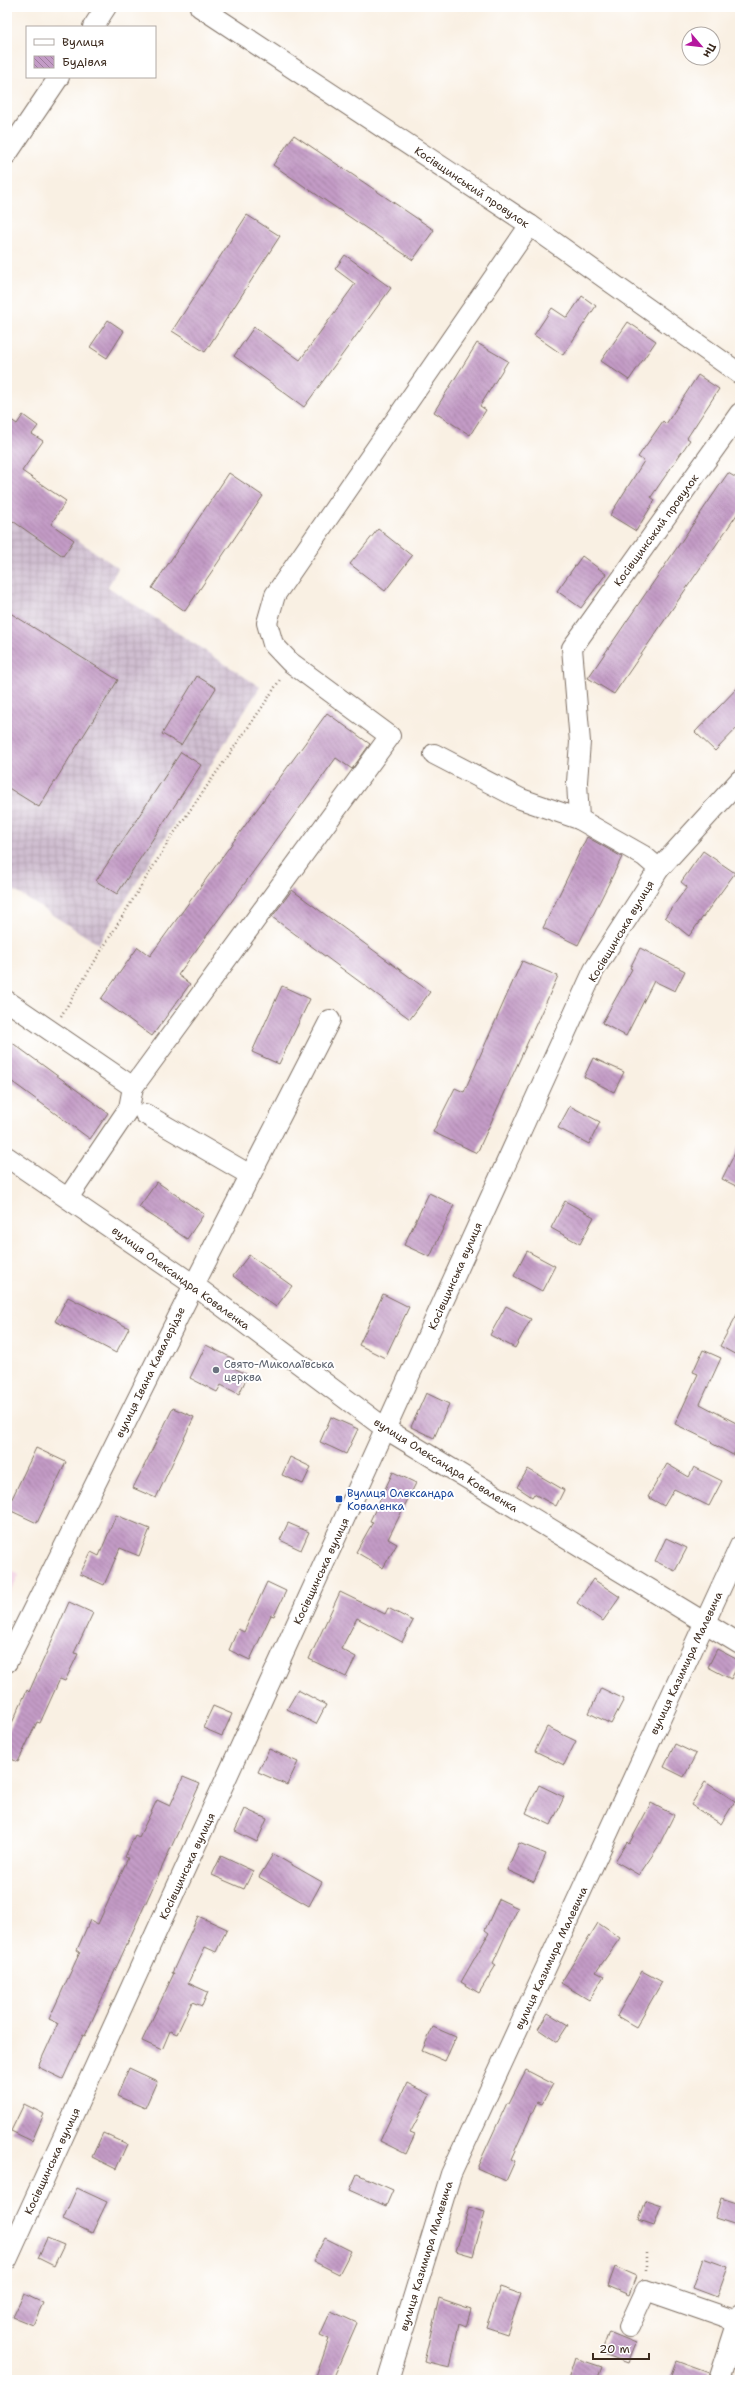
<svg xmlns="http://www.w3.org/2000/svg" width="747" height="2387" font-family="'Shantell Sans',sans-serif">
<defs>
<pattern id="industrial-grid" width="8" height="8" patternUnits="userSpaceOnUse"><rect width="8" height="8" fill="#cfbed0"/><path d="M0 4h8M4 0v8" fill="none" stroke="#b3a3b2"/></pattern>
<pattern id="building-back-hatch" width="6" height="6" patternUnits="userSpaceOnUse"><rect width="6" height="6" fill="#c39bc6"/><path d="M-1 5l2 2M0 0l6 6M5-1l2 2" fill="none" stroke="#a07fa0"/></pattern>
</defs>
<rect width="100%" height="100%" fill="#fff"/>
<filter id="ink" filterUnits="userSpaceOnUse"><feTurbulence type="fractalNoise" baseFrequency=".025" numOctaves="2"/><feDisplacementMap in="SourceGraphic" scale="8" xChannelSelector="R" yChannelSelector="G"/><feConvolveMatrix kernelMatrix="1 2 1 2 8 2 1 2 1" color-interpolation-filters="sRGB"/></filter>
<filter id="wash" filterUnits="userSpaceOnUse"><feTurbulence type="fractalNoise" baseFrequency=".012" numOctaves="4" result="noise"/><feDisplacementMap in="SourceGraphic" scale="16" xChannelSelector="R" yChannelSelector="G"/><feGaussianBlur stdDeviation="0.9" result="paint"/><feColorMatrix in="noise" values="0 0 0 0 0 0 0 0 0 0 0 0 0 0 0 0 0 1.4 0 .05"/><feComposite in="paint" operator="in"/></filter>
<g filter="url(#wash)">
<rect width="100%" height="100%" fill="#f9f0e3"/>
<!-- built -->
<path fill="#f2d0e2" d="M7 1567 19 1575 7 1598Z"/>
<!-- industrial -->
<path fill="url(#industrial-grid)" d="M7 491 118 568 108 587 260 687 98 944 7 886Z"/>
<g id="blocks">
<!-- building -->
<g fill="url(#building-back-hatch)">
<path d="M294 135 434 230 413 260 273 165Z"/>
<path d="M247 215 280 236 205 352 172 331Z"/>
<path d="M345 255 391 288 304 407 234 356 254 327 300 360 355 284 335 269Z"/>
<path d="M582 296 596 306 563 355 534 335 552 308 567 318Z"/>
<path d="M108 320 124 331 107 358 90 347Z"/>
<path d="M628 322 656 341 629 380 601 361Z"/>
<path d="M477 343 508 361 480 406 486 410 470 435 434 412Z"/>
<path d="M698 375 719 389 687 438 690 440 651 497 655 500 636 531 610 515 644 461 638 457 663 421 666 424Z"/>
<path d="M23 415 38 426 32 434 43 441 22 471 66 501 51 524 74 540 63 556 7 517V417L17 424Z"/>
<path d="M229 473 263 496 185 611 152 588Z"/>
<path d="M728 473 740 480V510L614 694 588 678Z"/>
<path d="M378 529 412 556 385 591 350 564Z"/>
<path d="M582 556 606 574 581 608 557 591Z"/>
<path d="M7 611 118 680 39 807 7 787Z"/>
<path d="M197 676 216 688 181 745 162 734Z"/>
<path d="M740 685V725L715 751 695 732Z"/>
<path d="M327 713 370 744 352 769 336 758 178 975 190 984 152 1036 101 999 138 947 150 956Z"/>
<path d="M181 752 201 765 117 894 96 881Z"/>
<path d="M587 837 622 857 578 945 543 928Z"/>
<path d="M703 851 735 873 689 936 665 917 687 887 681 882Z"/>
<path d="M292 890 430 992 410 1019 272 917Z"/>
<path d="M640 948 685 971 675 991 654 981 626 1036 602 1023 632 969 630 968Z"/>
<path d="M522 961 558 976 477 1153 433 1132 455 1088 464 1092Z"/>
<path d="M282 986 310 999 279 1064 252 1052Z"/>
<path d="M7 1039 108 1113 90 1139 7 1078Z"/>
<path d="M593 1058 624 1072 614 1092 584 1077Z"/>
<path d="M570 1106 600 1122 589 1144 558 1128Z"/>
<path d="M740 1143V1188L722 1179Z"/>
<path d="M157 1182 204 1214 187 1239 139 1207Z"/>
<path d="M429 1193 454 1205 430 1257 404 1245Z"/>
<path d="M565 1201 594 1217 580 1244 551 1228Z"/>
<path d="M527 1251 555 1266 542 1291 514 1276Z"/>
<path d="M249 1255 292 1286 276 1307 233 1276Z"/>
<path d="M383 1294 409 1307 385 1358 359 1345Z"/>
<path d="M68 1297 129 1328 116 1353 55 1321Z"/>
<path d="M506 1306 531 1319 515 1348 490 1335Z"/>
<path d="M740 1309V1357L720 1346Z"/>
<path d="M206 1345 234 1359 230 1366 248 1375 239 1394 221 1385 217 1392 190 1378Z"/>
<path d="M703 1350 721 1358 700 1404 740 1425V1442L733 1455 711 1443 712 1442 675 1424 698 1374 693 1372Z"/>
<path d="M426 1393 449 1404 434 1438 411 1427Z"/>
<path d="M173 1408 194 1417 156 1498 133 1488Z"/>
<path d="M331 1417 358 1429 346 1454 320 1442Z"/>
<path d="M36 1448 66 1462 37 1523 7 1509Z"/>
<path d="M290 1457 311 1467 303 1484 282 1475Z"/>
<path d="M667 1464 689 1477 694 1467 722 1481 709 1506 674 1489 664 1506 648 1497Z"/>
<path d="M528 1469 564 1490 556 1506 534 1494 532 1497 517 1487Z"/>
<path d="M393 1472 416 1483 388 1539 397 1544 383 1568 356 1552 373 1522 370 1521Z"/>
<path d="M116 1515 150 1529 139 1556 120 1548 104 1585 80 1574 91 1552 99 1556Z"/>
<path d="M288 1523 309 1532 301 1550 280 1540Z"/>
<path d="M666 1538 687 1548 675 1571 655 1561Z"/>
<path d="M593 1579 620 1597 603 1621 577 1603Z"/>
<path d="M267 1582 286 1591 274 1616 271 1615 250 1660 229 1650 238 1629 244 1632Z"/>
<path d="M340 1592 385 1614 388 1608 413 1621 402 1642 357 1618 341 1649 356 1657 346 1677 309 1659Z"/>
<path d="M69 1602 93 1613 74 1653 78 1654 65 1681 60 1679 40 1723 37 1722 18 1762 7 1757V1734L27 1690 29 1692Z"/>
<path d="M717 1649 740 1661 731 1679 708 1667Z"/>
<path d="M601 1688 624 1699 611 1724 589 1713Z"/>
<path d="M298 1690 326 1705 316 1724 287 1709Z"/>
<path d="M213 1706 232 1714 222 1736 203 1728Z"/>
<path d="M547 1727 576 1741 564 1765 535 1751Z"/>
<path d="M675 1744 696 1754 684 1777 664 1767Z"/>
<path d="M269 1749 298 1762 287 1785 258 1772Z"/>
<path d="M183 1777 200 1784 85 2036 83 2035 63 2079 38 2067 58 2023 49 2019 80 1952 77 1950 90 1920 98 1924 128 1858 125 1857 135 1835 139 1837 157 1800 170 1806Z"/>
<path d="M705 1782 735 1801 721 1824 691 1805Z"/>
<path d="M539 1785 564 1797 551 1825 526 1813Z"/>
<path d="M651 1803 674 1815 658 1847 639 1875 615 1861 627 1842 629 1844Z"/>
<path d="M245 1809 267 1819 257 1842 235 1831Z"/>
<path d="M519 1843 546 1854 534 1882 507 1870Z"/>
<path d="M273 1854 322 1882 309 1906 259 1877Z"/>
<path d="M221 1856 253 1871 244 1889 212 1875Z"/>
<path d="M499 1899 518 1908 493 1963 496 1965 479 1993 461 1982 489 1933 485 1930Z"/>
<path d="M198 1916 227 1929 216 1952 205 1947 188 1983 208 1992 202 2006 192 2002 177 2034 170 2031 162 2050 142 2041 174 1973H172Z"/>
<path d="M598 1923 620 1938 596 1972 604 1976 589 2000 561 1983Z"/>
<path d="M642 1971 662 1982 636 2027 617 2016Z"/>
<path d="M548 2013 568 2025 557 2042 538 2029Z"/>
<path d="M433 2027 456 2037 445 2061 422 2051Z"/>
<path d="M129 2068 157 2081 145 2108 117 2096Z"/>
<path d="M526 2070 553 2084 542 2104 537 2102 511 2159 515 2161 506 2181 477 2168 507 2103H509Z"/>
<path d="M407 2083 430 2095 410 2133 415 2135 406 2154 380 2141Z"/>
<path d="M24 2104 44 2114 32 2141 11 2131Z"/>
<path d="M103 2133 127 2144 116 2169 92 2157Z"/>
<path d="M357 2174 393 2190 386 2206 350 2190Z"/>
<path d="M77 2188 107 2202 92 2233 63 2219Z"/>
<path d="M721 2198 740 2204V2227L715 2219Z"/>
<path d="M646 2200 661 2205 654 2225 639 2220Z"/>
<path d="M469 2207 485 2212 473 2256 456 2251Z"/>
<path d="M47 2238 64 2245 54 2266 38 2258Z"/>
<path d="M325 2238 351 2251 339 2274 313 2261Z"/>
<path d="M703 2258 728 2267 717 2297 693 2288Z"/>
<path d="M615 2267 636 2276 629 2295 608 2286Z"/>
<path d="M500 2287 521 2294 507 2334 486 2327Z"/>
<path d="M24 2294 43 2303 33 2325 13 2317Z"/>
<path d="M439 2298 471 2309 466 2327 459 2324 450 2368 424 2362Z"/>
<path d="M331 2311 357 2323 332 2380H315L329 2339 320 2335Z"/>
<path d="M609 2332 636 2343 628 2363 601 2353Z"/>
<path d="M575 2358 602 2367 597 2380H568Z"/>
<path d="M676 2361 709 2373 708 2380H669Z"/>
</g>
</g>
</g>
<g filter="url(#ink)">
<use href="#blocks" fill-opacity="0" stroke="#7e6f63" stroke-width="1"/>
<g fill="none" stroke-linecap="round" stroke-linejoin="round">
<!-- minor casing -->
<g stroke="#7e6f63" stroke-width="22">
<g id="minor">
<path d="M200 7 530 225 740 374"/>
<path d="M93 27 106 7"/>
<path d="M7 154 59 77"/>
<path d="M434 754 521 799 579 819"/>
<path d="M659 869 644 856 579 819 577 782 580 742 572 648 740 413"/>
<path d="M7 1001 133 1087"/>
<path d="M145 1114 250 1175"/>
<path d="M7 1157 194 1285 386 1429 740 1644"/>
<path d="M68 1198 129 1108 133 1087 390 736 290 662 273 644 267 623 275 595 530 225"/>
<path d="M7 1662 194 1285 330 1020"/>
<path d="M7 2260 594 970 659 869 740 780"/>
<path d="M629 2327 646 2290 738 2322"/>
<path d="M388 2380 451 2174 740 1546"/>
<path d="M719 2380 740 2315"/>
</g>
</g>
<!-- path -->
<g stroke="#7e6f63" stroke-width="2.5" stroke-dasharray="1 3" stroke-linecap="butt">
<path d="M61 1016 172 836 261 709 281 678"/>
<path d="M646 2253V2271"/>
</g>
<!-- minor -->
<use href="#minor" stroke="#fff" stroke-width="20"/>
</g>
</g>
<!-- markers -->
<circle fill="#6b7280" stroke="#fff" stroke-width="1.5" cx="216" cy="1370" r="4"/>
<rect fill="#1a4fb4" stroke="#fff" stroke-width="1.5" x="335" y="1495" width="8" height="8" rx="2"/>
<g text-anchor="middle" stroke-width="4" stroke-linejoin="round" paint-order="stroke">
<!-- street labels -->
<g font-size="11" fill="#3b2a1e" stroke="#fff">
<text transform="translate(472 187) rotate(34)" y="4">Косівщинський провулок</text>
<text transform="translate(656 530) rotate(-54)" y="4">Косівщинський провулок</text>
<text transform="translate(621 931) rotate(-59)" y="4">Косівщинська вулиця</text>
<text transform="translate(455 1276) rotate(-66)" y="4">Косівщинська вулиця</text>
<text transform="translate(181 1278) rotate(36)" y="4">вулиця Олександра Коваленка</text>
<text transform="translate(150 1372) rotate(-64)" y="4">вулиця Івана Кавалерідзе</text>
<text transform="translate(446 1465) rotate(32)" y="4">вулиця Олександра Коваленка</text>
<text transform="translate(321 1571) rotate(-65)" y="4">Косівщинська вулиця</text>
<text transform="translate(686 1663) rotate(-65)" y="4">вулиця Казимира Малевича</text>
<text transform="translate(187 1866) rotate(-65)" y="4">Косівщинська вулиця</text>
<text transform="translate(551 1958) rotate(-65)" y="4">вулиця Казимира Малевича</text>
<text transform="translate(52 2161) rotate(-65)" y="4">Косівщинська вулиця</text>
<text transform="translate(426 2256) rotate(-73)" y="4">вулиця Казимира Малевича</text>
</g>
<!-- worship labels -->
<g font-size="11" fill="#5b616d" stroke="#fff" text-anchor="start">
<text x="224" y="1368">Свято-Миколаївська<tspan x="224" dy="13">церква</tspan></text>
</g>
<!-- transit labels -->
<g font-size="11" fill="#164399" stroke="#fff" text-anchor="start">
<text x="347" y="1497">Вулиця Олександра<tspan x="347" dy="13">Коваленка</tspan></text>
</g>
</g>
<!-- margin -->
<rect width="747" height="2387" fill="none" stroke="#fff" stroke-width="24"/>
<!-- legend -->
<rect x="26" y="26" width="130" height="52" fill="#ffffff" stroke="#b1aaa5"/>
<rect x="34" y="39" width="20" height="6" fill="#ffffff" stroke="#b1aaa5"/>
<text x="62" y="46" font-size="12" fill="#3b2a1e">Вулиця</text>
<rect x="34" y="56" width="20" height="12" fill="url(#building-back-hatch)" stroke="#b1aaa5"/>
<text x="62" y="66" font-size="12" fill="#3b2a1e">Будівля</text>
<!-- north arrow -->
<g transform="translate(701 46) rotate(118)"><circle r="19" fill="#ffffff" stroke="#b1aaa5"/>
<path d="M0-3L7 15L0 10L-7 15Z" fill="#b5179e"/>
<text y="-6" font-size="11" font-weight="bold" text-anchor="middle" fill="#3b2a1e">Пн</text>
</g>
<!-- scale -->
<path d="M593 2353v6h56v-6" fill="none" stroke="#3b2a1e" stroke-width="2"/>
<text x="599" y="2353" font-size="12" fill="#3b2a1e" stroke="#ffffff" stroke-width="3" paint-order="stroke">20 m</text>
</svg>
